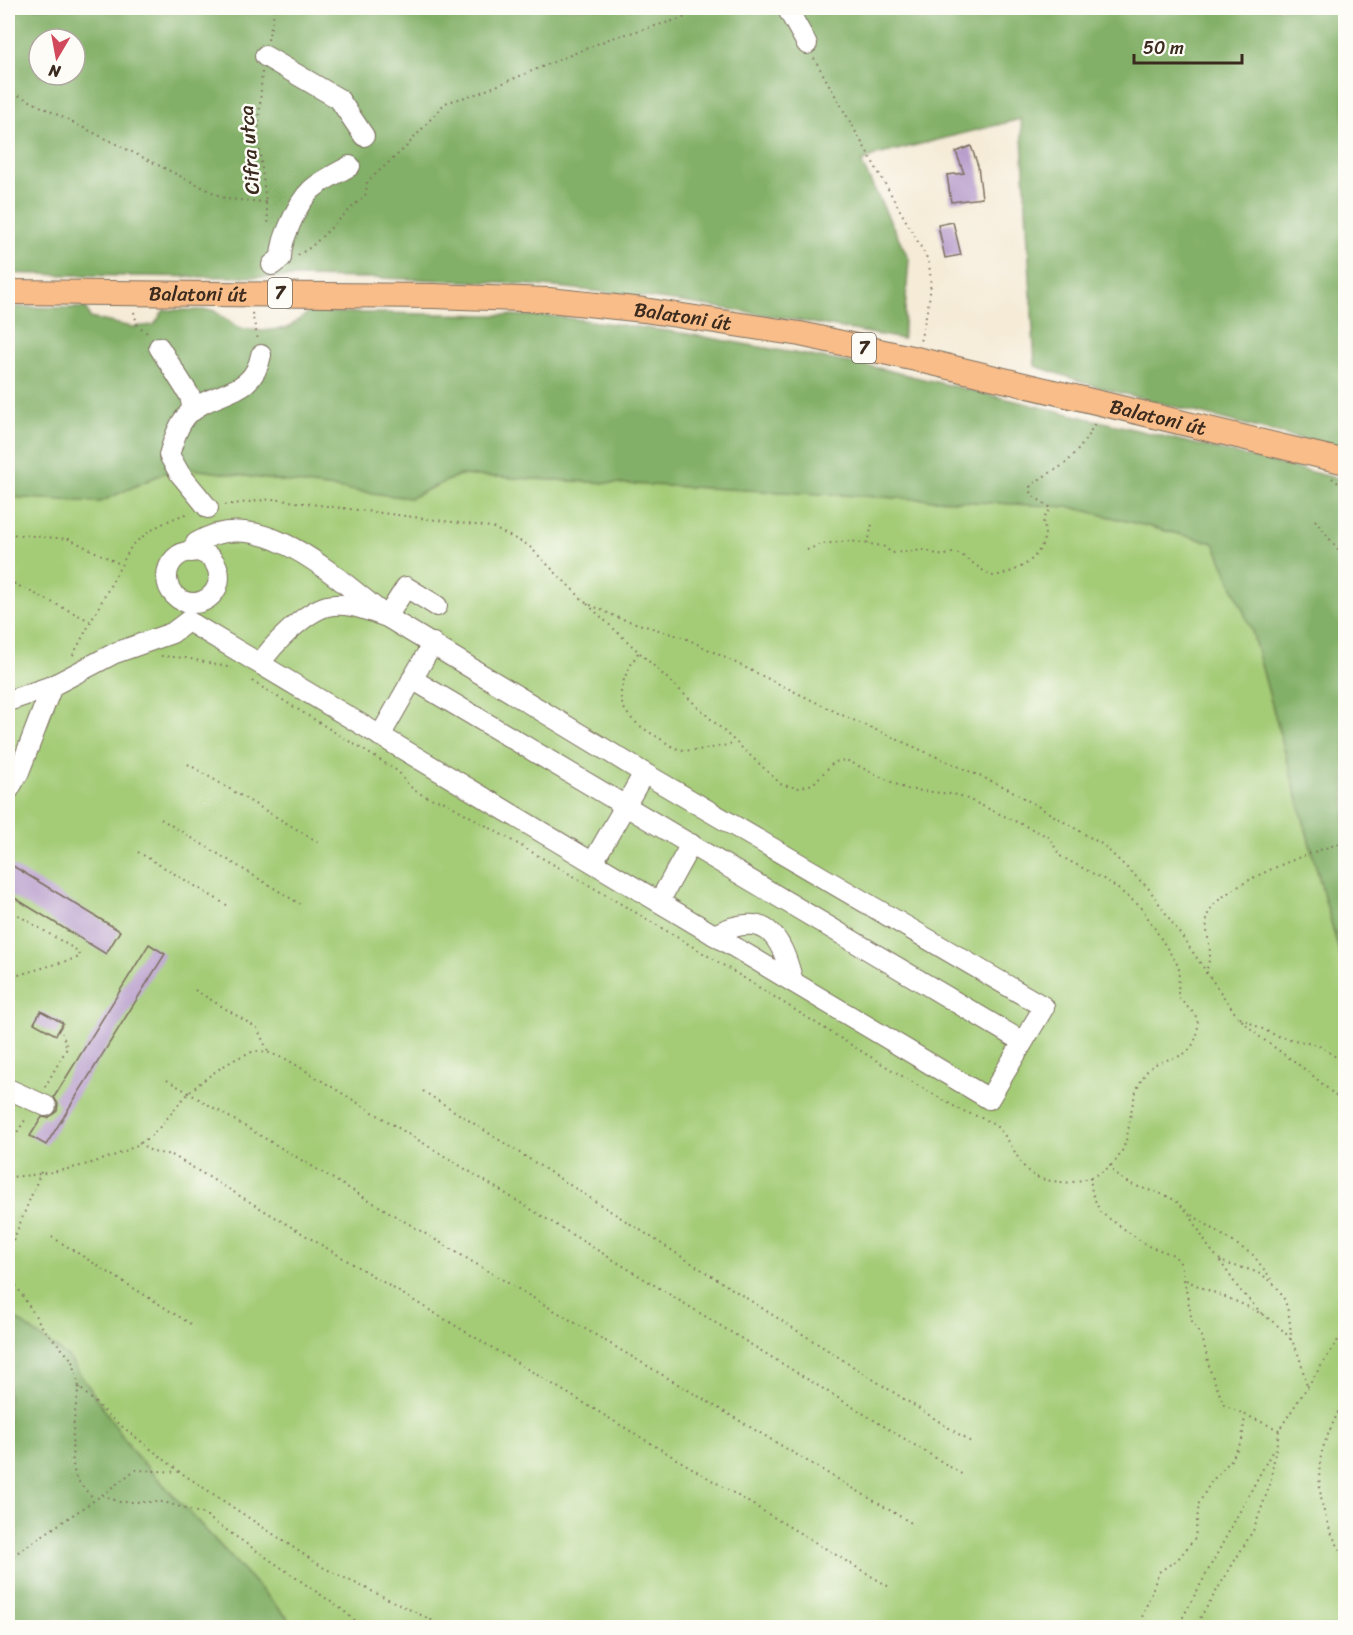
<svg xmlns="http://www.w3.org/2000/svg" width="1353" height="1635" font-family="Sriracha,sans-serif">
<rect width="100%" height="100%" fill="#fdfcf7"/>
<filter id="ink" filterUnits="userSpaceOnUse"><feTurbulence type="fractalNoise" baseFrequency=".0167" numOctaves="2"/><feDisplacementMap in="SourceGraphic" scale="12" xChannelSelector="R" yChannelSelector="G"/><feConvolveMatrix kernelMatrix="1 2 1 2 8 2 1 2 1" color-interpolation-filters="sRGB"/></filter>
<filter id="wash" filterUnits="userSpaceOnUse"><feTurbulence type="fractalNoise" baseFrequency=".008" numOctaves="4" result="noise"/><feDisplacementMap in="SourceGraphic" scale="24" xChannelSelector="R" yChannelSelector="G"/><feGaussianBlur stdDeviation="1.35" result="paint"/><feColorMatrix in="noise" values="0 0 0 0 0 0 0 0 0 0 0 0 0 0 0 0 0 1.4 0 .05"/><feComposite in="paint" operator="in"/></filter>
<g filter="url(#wash)">
<rect width="100%" height="100%" fill="#f5ebd7"/>
<!-- green -->
<path fill="#a4cc77" stroke="#707b4a" stroke-width="1.5" d="M177 467 410 498 459 475 1071 507 1215 543 1252 631 1345 973V1627H296L133 1452 69 1358 8 1313V497L100 502Z"/>
<!-- forest -->
<g fill="#83b068" stroke="#5f6d43" stroke-width="1.5" fill-rule="evenodd">
<path d="M8 8H1345V450L1101 388 1035 366 1021 119 877 155 861 162 909 259 903 339C791 319 679 299 566 288 380 271 194 281 8 273ZM39 39H75V75H39Z"/>
<path d="M8 307 86 308 90 318 132 327 154 325 164 310H213L239 328 262 331 288 328 309 312 553 316 682 333 878 368 1345 480V511H1343L1346 518 1345 973 1252 631 1214 543 1071 507 459 475 410 498 177 467 100 502 8 497Z"/>
<path d="M8 1313 69 1358 133 1452 296 1627H8Z"/>
</g>
<g id="blocks">
<!-- building -->
<g fill="#b89ecc">
<path d="M971 146 978 166 982 198 951 202 947 175 964 173 956 152Z"/>
<path d="M953 222 961 255 945 258 938 225Z"/>
<path d="M8 863 120 931 106 954 8 894Z"/>
<path d="M149 944 165 954 46 1145 30 1136 42 1117 48 1118 57 1111 58 1104 54 1097Z"/>
<path d="M41 1011 63 1023 56 1035 34 1023Z"/>
</g>
</g>
</g>
<g filter="url(#ink)">
<use href="#blocks" fill-opacity="0" stroke="#7c6e5f" stroke-width="1.5"/>
<g fill="none" stroke-linecap="round" stroke-linejoin="round">
<!-- minor casing -->
<g stroke="#7c6e5f" stroke-width="22">
<g id="minor">
<path d="M787 8 807 44"/>
<path d="M265 56 339 99 364 136"/>
<path d="M272 265 281 258C281 244 286 234 291 222 306 187 317 184 350 166"/>
<path d="M159 347 190 396 193 411"/>
<path d="M208 508 180 474 169 455C173 442 178 424 189 413 215 389 253 398 261 355"/>
<circle cx="193" cy="577" r="26"/>
<path d="M192 552 196 543C262 502 338 580 387 617L406 587 437 606"/>
<path d="M412 679 1023 1042"/>
<path d="M8 701 52 686 115 653 172 633 188 621C455 781 722 940 989 1099L1044 1007 644 773 387 617C369 611 347 601 327 606 305 612 272 645 260 664"/>
<path d="M380 736 433 643"/>
<path d="M8 791 19 772 52 686"/>
<path d="M593 862 644 773"/>
<path d="M659 902 691 844"/>
<path d="M714 935C765 909 781 934 793 982"/>
<path d="M8 1089 46 1106"/>
</g>
</g>
<!-- major casing -->
<g stroke="#7c6e5f" stroke-width="26">
<g id="major">
<path id="s1" d="M8 292 433 296 549 300 644 310 800 334 916 359 1346 462"/>
</g>
</g>
<!-- path -->
<g stroke="#7c6e5f" stroke-width="2" stroke-dasharray="1.5 4.5" stroke-linecap="butt">
<path d="M268 40 275 8"/>
<path d="M814 58 927 258C936 286 926 313 920 342"/>
<path d="M262 72 258 137 269 227"/>
<path d="M8 90 226 199 266 202"/>
<path d="M298 255 311 247 366 194 367 182 406 147 445 103 479 93 609 39 683 18 693 8"/>
<path d="M134 312 137 324 148 334"/>
<path d="M252 313 258 340"/>
<path d="M1332 478 1346 489"/>
<path d="M225 505 272 499 491 527 528 545 586 603 619 618 685 638 842 715 1007 788 1103 845 1149 889 1237 1016 1260 1037 1310 1073 1346 1105"/>
<path d="M1315 520 1346 560"/>
<path d="M8 534 69 539 120 564"/>
<path d="M868 544 872 524"/>
<path d="M807 550 821 544 850 541 883 546 892 553 924 550 943 556 951 553 960 554 991 576C1015 574 1042 560 1045 533 1046 528 1042 524 1044 519 1045 516 1049 512 1051 508L1032 495 1030 487C1042 475 1057 471 1069 460 1080 449 1090 434 1096 420"/>
<path d="M8 583H13L90 621"/>
<path d="M638 653C613 692 613 711 654 735 663 740 673 749 683 750 699 752 718 746 734 744"/>
<path d="M73 655 132 545C150 530 167 519 190 513"/>
<path d="M161 656 186 658 232 668"/>
<path d="M252 681 399 772C411 792 423 797 445 802 537 855 628 907 718 962 798 1011 877 1063 959 1109 971 1115 990 1119 999 1129 1020 1151 1018 1178 1053 1181 1060 1182 1067 1183 1073 1182 1149 1166 1116 1116 1145 1074 1160 1051 1188 1068 1197 1034 1198 1028 1199 1020 1195 1015 1190 1009 1183 1003 1178 997L1179 967 1141 907 1109 882 1060 856 1049 837 959 795 906 789 846 760 834 762 813 784 798 788 782 785 586 603"/>
<path d="M188 764 318 842"/>
<path d="M161 819 300 904"/>
<path d="M138 852 230 907"/>
<path d="M8 909 76 950 80 957 8 978"/>
<path d="M1206 974C1207 968 1209 961 1210 955 1210 942 1204 926 1208 914 1218 886 1316 849 1346 842"/>
<path d="M195 990 257 1028 269 1053"/>
<path d="M1240 1018 1277 1036 1320 1046 1346 1064"/>
<path d="M167 1080 913 1524"/>
<path d="M45 1087 67 1048 62 1033"/>
<path d="M423 1091 971 1442"/>
<path d="M139 1143 153 1152 172 1155 891 1588"/>
<path d="M8 1165 10 1161 9 1145 27 1117"/>
<path d="M1110 1165C1117 1186 1152 1189 1169 1197 1195 1210 1198 1238 1217 1257 1225 1265 1236 1266 1247 1269 1284 1280 1290 1306 1291 1340"/>
<path d="M41 1172 10 1248 14 1282 43 1328 73 1361 79 1387 110 1417 180 1472"/>
<path d="M8 1177C49 1175 109 1163 144 1141 162 1129 173 1108 188 1094 200 1081 240 1052 258 1051 268 1051 279 1057 288 1060L965 1476"/>
<path d="M1090 1177 1092 1193 1100 1212 1148 1246 1174 1255 1181 1264 1192 1321 1203 1340 1210 1370 1224 1405 1279 1430"/>
<path d="M1192 1215 1253 1255 1273 1281"/>
<path d="M52 1237 194 1326"/>
<path d="M1220 1261 1239 1289 1265 1317"/>
<path d="M1186 1280C1220 1298 1266 1306 1291 1340 1300 1352 1303 1374 1308 1389"/>
<path d="M79 1387C75 1407 68 1458 76 1477 81 1486 87 1492 95 1499"/>
<path d="M1346 1390 1338 1412 1346 1407"/>
<path d="M1338 1412C1332 1426 1324 1441 1321 1456 1315 1488 1325 1532 1346 1557"/>
<path d="M102 1495 135 1470 180 1472 324 1568 448 1628"/>
<path d="M8 1559 102 1495 120 1502H164L203 1514 340 1608 364 1628"/>
<path d="M1138 1628 1159 1572 1178 1559 1195 1538 1199 1503 1211 1482 1232 1459 1242 1440 1245 1416"/>
<path d="M1177 1628 1273 1450"/>
<path d="M1194 1628 1254 1529 1270 1484 1279 1430 1346 1328"/>
</g>
<!-- minor -->
<use href="#minor" stroke="#fff" stroke-width="20"/>
<!-- major -->
<use href="#major" stroke="#f8bd89" stroke-width="24"/>
</g>
</g>
<g text-anchor="middle" stroke-width="5" stroke-linejoin="round" paint-order="stroke">
<!-- shield labels -->
<g fill="#fdfcf7" stroke="#75695f" stroke-width="1.5">
<rect x="268" y="278" width="24" height="30" rx="4.5"/>
<rect x="852" y="333" width="24" height="30" rx="4.5"/>
</g>
<g font-size="18" font-weight="bold" fill="#3b2a1e">
<text x="280" y="299">7</text>
<text x="864" y="354">7</text>
</g>
<!-- street labels -->
<g font-size="20" fill="#3b2a1e" stroke="#fdfcf7">
<text transform="translate(249 150) rotate(-94)" y="7">Cifra utca</text>
<text dy="7" stroke="none"><textPath href="#s1" startOffset="190">Balatoni út</textPath></text>
<text dy="7" stroke="none"><textPath href="#s1" startOffset="676">Balatoni út</textPath></text>
<text dy="7" stroke="none"><textPath href="#s1" startOffset="1162">Balatoni út</textPath></text>
</g>
</g>
<!-- margin -->
<rect width="1353" height="1635" fill="none" stroke="#fdfcf7" stroke-width="30"/>
<!-- north arrow -->
<g transform="translate(57 57) rotate(190)"><circle r="28" fill="#fdfcf7" stroke="#afa8a0" stroke-width="1.5"/>
<path d="M0-4.5L10 22L0 15L-10 22Z" fill="#d1495b"/>
<text y="-9" font-size="16" font-weight="bold" text-anchor="middle" fill="#3b2a1e">N</text>
</g>
<!-- scale -->
<path d="M1134 54v9h108v-9" fill="none" stroke="#3b2a1e" stroke-width="3"/>
<text x="1143" y="54" font-size="18" fill="#3b2a1e" stroke="#fdfcf7" stroke-width="4.5" paint-order="stroke">50 m</text>
</svg>
